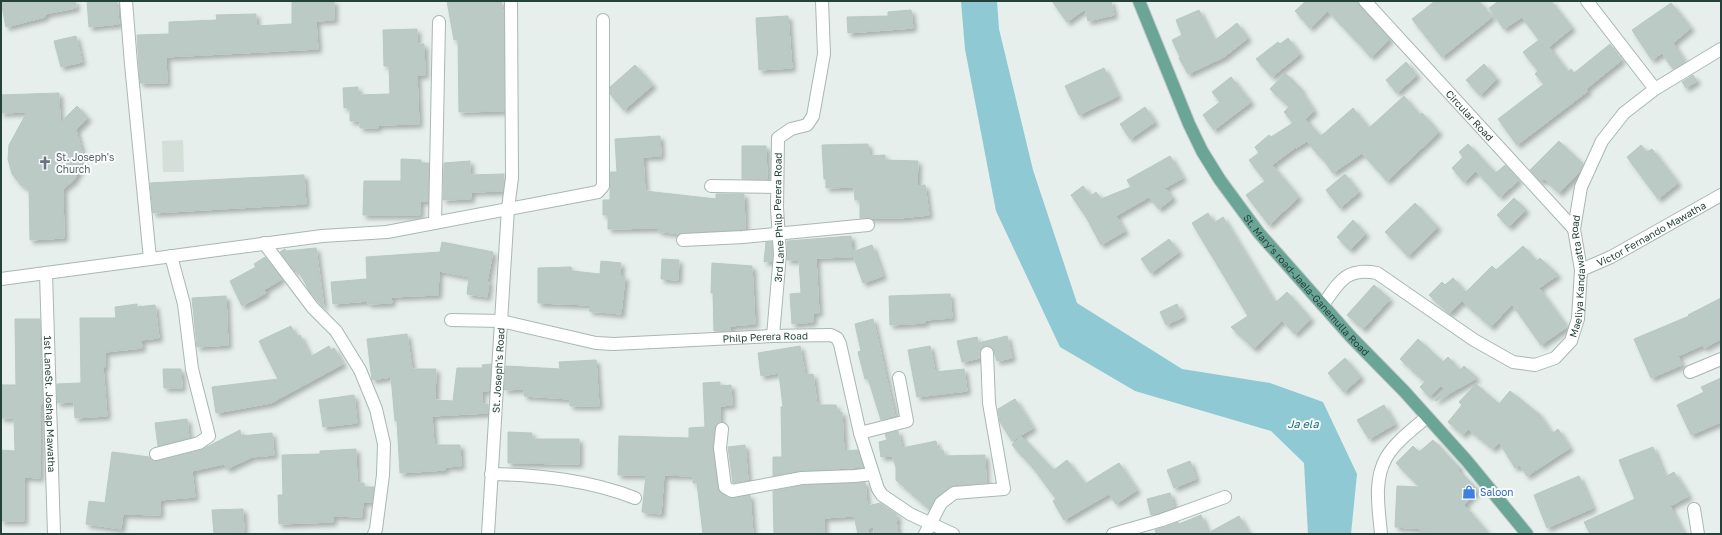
<svg xmlns="http://www.w3.org/2000/svg" width="1722" height="535" font-family="'Golos Text',sans-serif">
<defs>
<filter id="shadow"><feDropShadow dx="3.5" dy="3.5" stdDeviation="2" flood-color="#0004"/></filter>
</defs>
<rect width="100%" height="100%" fill="#e6efeb"/>
<!-- built -->
<path fill="#d4dfda" d="M183 140 184 172H163L162 141Z"/>
<!-- water -->
<path fill="#8ec9d4" d="M961 1H997L999 29 1033 170 1077 303 1182 369 1270 383 1323 402 1357 474 1351 534H1308L1304 463 1271 431 1135 391 1060 347 996 211 965 49Z"/>
<!-- building -->
<g fill="#bbcac4" stroke="#b8c9c2" filter="url(#shadow)">
<path d="M1 1H75L76 8 45 14V17L6 27Z"/>
<path d="M87 1H117L119 24 89 27Z"/>
<path d="M292 1H334V20L316 21 318 49 166 57 167 83H140L137 35 169 34V22L217 20 216 15 256 14V26L292 24Z"/>
<path d="M447 1H501L504 17V111L459 112 458 39 454 40Z"/>
<path d="M1052 1H1111L1114 15 1088 21 1085 9 1067 22Z"/>
<path d="M1306 1H1356L1390 39 1371 57 1328 11 1310 28 1295 11Z"/>
<path d="M1435 1H1479L1492 17 1442 57 1412 19Z"/>
<path d="M1499 1H1551L1572 28 1549 47 1568 72 1571 69 1574 73 1610 44 1622 60 1586 89 1588 91 1517 145 1498 119 1544 84 1535 74 1538 71 1523 52 1539 40 1522 17 1504 29 1489 8Z"/>
<path d="M1671 3 1691 28 1673 43 1685 62 1673 69 1662 53 1652 60 1632 30Z"/>
<path d="M911 10 913 28 848 33 847 17 888 16V12Z"/>
<path d="M1199 10 1214 41 1237 23 1248 38 1224 57 1188 74 1179 58 1180 57 1172 40 1182 35 1176 20Z"/>
<path d="M788 16 792 68 759 70 756 18Z"/>
<path d="M417 29V44H424L425 75H417L419 124 378 125V128H360V121H350V107L344 108 343 88 358 87V95L390 94 389 66H384L383 30Z"/>
<path d="M76 36 82 62 61 67 54 41Z"/>
<path d="M1288 38 1300 54 1272 77 1256 59 1278 42 1280 44Z"/>
<path d="M1406 62 1417 75 1397 93 1386 80Z"/>
<path d="M1484 64 1497 79 1480 95 1466 80Z"/>
<path d="M635 65 653 85 624 110 610 94V87Z"/>
<path d="M1104 68 1118 96 1079 115 1065 86Z"/>
<path d="M1285 73 1302 90 1301 91 1314 111 1305 119 1321 136 1353 108 1369 128 1404 96 1420 115 1422 113 1439 132 1387 181 1362 153 1333 173 1320 155 1319 156 1307 141 1296 148V147L1272 165 1299 197 1269 225 1246 195 1265 181 1249 160 1259 153 1255 147 1269 135 1271 137 1293 123 1284 112 1289 107 1270 89Z"/>
<path d="M1693 75 1697 81 1686 88 1682 82Z"/>
<path d="M1231 77 1251 102 1214 130 1203 115 1220 102 1212 92Z"/>
<path d="M59 93 60 123 77 106 88 118 76 130 82 152 81 167 74 180 63 189 64 238 30 240 29 189 21 185 12 174 8 159 9 145 27 112 1 113V95Z"/>
<path d="M1145 107 1155 122 1130 139 1120 124Z"/>
<path d="M660 136 661 156 643 157 645 191 716 199V194H744L745 229 679 234 658 231 659 228 608 229V215H603V200H610V172H617L615 139Z"/>
<path d="M1559 141 1583 164 1580 172 1559 193 1544 179 1541 182 1530 170Z"/>
<path d="M868 144 869 156 885 155V160L918 161 917 186 925 185 929 215 900 218H860V200H855L854 187 826 188V179H824L822 145Z"/>
<path d="M1468 144 1496 173 1505 165 1519 180 1500 197 1476 171 1464 182 1452 168 1463 157 1459 152Z"/>
<path d="M1641 145 1647 152 1652 149 1678 183 1658 199 1627 157Z"/>
<path d="M742 146H766L767 179H742Z"/>
<path d="M1170 156 1183 178 1165 188 1173 198 1159 209 1149 197 1116 216 1125 231 1101 245 1086 217 1071 195 1083 186 1091 196 1096 192 1101 199 1131 187 1127 180Z"/>
<path d="M401 159 421 160V163H429L428 201H420V215H363L364 181H401Z"/>
<path d="M470 161V175L504 174 503 191 471 192V199L443 200 444 163Z"/>
<path d="M1345 174 1359 192 1340 208 1326 190Z"/>
<path d="M304 175 306 204 153 213 150 183Z"/>
<path d="M1514 198 1526 210 1509 227 1497 215Z"/>
<path d="M1415 203 1438 227 1408 256 1385 232Z"/>
<path d="M1208 213 1214 223 1223 217 1275 303 1287 292 1311 319 1295 334 1282 320 1254 349 1231 327 1248 316 1192 223Z"/>
<path d="M1353 220 1366 234 1350 250 1337 237Z"/>
<path d="M851 236 852 257 816 258 819 313H813V322L792 324 790 294 801 293 799 260H787V241Z"/>
<path d="M1169 239 1179 252 1151 273 1141 259Z"/>
<path d="M442 242 493 252 487 282H489L487 297 467 294 469 277 439 271 438 295 391 297 392 303 368 304V301L333 304 331 282 367 279 366 257 440 252Z"/>
<path d="M766 242H772V261L764 262Z"/>
<path d="M872 245 883 276 863 283 852 252Z"/>
<path d="M1523 246 1537 261 1540 258 1558 275 1539 288 1567 327 1541 345 1512 304 1491 327 1462 301 1449 314 1429 295 1442 282 1445 285 1453 278 1466 292 1492 266 1496 270Z"/>
<path d="M316 248 324 308 310 292 298 270 295 272 280 252 285 249 286 251Z"/>
<path d="M265 257 282 279 264 290 266 293 242 306 230 281 256 267 254 264Z"/>
<path d="M662 259 679 260 678 280 661 279Z"/>
<path d="M601 261 621 263 620 276 625 277 621 314 589 311 590 305 538 303V268L571 267 572 271 600 274Z"/>
<path d="M712 263 752 266 755 324 730 326V331H714L713 293H711Z"/>
<path d="M1374 285 1390 299 1363 329 1347 315Z"/>
<path d="M950 294 952 318 925 320V323L890 325 889 296Z"/>
<path d="M226 296 228 345 197 347 192 298Z"/>
<path d="M1721 298V339L1704 348 1703 345 1678 356 1682 365 1651 378 1634 339 1689 316 1688 315Z"/>
<path d="M137 304V307L155 305 159 338 141 340 142 348 105 352V367H103L107 416 75 418 74 402 57 403V384L81 383 80 318H116L115 307Z"/>
<path d="M1177 304 1183 317 1166 325 1160 312Z"/>
<path d="M15 319H40L42 404H40V478L24 477V521H1V450L15 451 14 418H1V385H16Z"/>
<path d="M873 319 895 416 881 420 868 378 865 379 858 352 861 351 855 324Z"/>
<path d="M291 326 296 337 300 335 310 357 329 346 331 350 334 348 343 364 271 403 216 413 212 387 278 379 259 341Z"/>
<path d="M407 334 412 369H436L435 400 453 401 457 368H483L482 365 491 364 489 391H482V404H488V413L432 416 434 445H460L461 466 445 467V470L400 473 397 421H395L391 377 372 380 367 339Z"/>
<path d="M1007 336 1012 358 997 361 993 349 986 346 981 349 980 358 962 362 957 341 977 337 978 343Z"/>
<path d="M1418 339 1443 362 1448 357 1460 370 1464 366 1477 378 1436 401 1435 399 1444 389 1441 386 1430 397 1420 387 1425 382 1400 359Z"/>
<path d="M800 346 805 375 813 374 817 405H836L837 413 842 412 844 451 858 450 863 467 802 471 773 476V457H782L781 407H783L779 373 761 376 758 353Z"/>
<path d="M930 346 935 372 964 369 967 391 917 397 908 350Z"/>
<path d="M1345 358 1361 377 1344 392 1328 373Z"/>
<path d="M596 360 599 406H570V399L524 396V389L504 390 506 366 560 369 559 362Z"/>
<path d="M163 369H181L182 388H164Z"/>
<path d="M1721 378V422L1691 435 1677 405 1704 392 1701 387Z"/>
<path d="M720 382V386L731 385 732 405 720 406V422L715 428 713 449 718 488 721 493 729 498 750 495 753 534H703L697 483H693V476L664 475 661 514 642 512 646 475H618L619 436 689 438V428L705 427 703 383Z"/>
<path d="M1476 384 1499 404 1510 391 1539 414 1552 434 1558 429 1570 448 1527 476 1520 465 1515 468 1499 442 1493 449 1468 429 1463 435 1448 422 1462 405 1459 402Z"/>
<path d="M354 395 357 423 323 427 319 400Z"/>
<path d="M1015 399 1033 428 1012 441 1000 422 998 409Z"/>
<path d="M1384 405 1395 424 1369 439 1357 420Z"/>
<path d="M187 419 189 438 158 446 155 423Z"/>
<path d="M240 430 241 436 272 433 274 455 252 457 227 469 224 464 192 471 195 497 160 500V515L123 514 121 529 86 524 89 501 105 503 112 452 149 457 154 461H158L201 450Z"/>
<path d="M898 431 902 448 936 441 938 450H943L944 456 985 455 986 483 950 487 936 497 929 509 896 480V467L892 456 881 457 879 442 887 440 885 434Z"/>
<path d="M508 432 532 433V439H579V464L508 463Z"/>
<path d="M1021 436 1054 470 1067 460 1085 484 1119 463 1137 490 1116 504 1109 494 1064 520 1053 501 1056 499 1034 469 1012 445Z"/>
<path d="M1433 440 1460 468 1458 470 1478 490 1464 505 1489 534H1417L1425 529 1395 527 1397 486 1420 487 1396 463 1413 446 1419 452Z"/>
<path d="M745 445 748 480 733 483 728 447Z"/>
<path d="M1653 447 1665 477 1674 472 1689 496 1670 506 1684 534H1590L1584 522 1635 499 1619 460Z"/>
<path d="M356 449 357 483H364V487H374L372 502H363L362 517 333 516V522L279 524 278 495H283L282 455 320 454V451Z"/>
<path d="M1190 461 1196 479 1174 488 1167 470Z"/>
<path d="M1579 476 1593 508 1547 528 1534 495Z"/>
<path d="M865 482 867 506 880 503 896 514 898 520H896L898 534H874V527L868 528V534H858L854 516 824 518V534H774L773 491 803 485Z"/>
<path d="M1170 493 1174 507 1151 515 1147 499Z"/>
<path d="M243 509 244 532H237V534H214L212 510Z"/>
<path d="M1201 515 1208 533 1239 516 1249 534H1156L1155 530 1178 522 1179 524Z"/>
</g>
<g fill="none" stroke-linecap="round" stroke-linejoin="round">
<!-- minor casing -->
<g stroke="#a8b8b2" stroke-width="14">
<g id="minor">
<path d="M126 1 131 64 150 259"/>
<path id="s1" d="M1365 1 1574 229"/>
<path d="M1587 1 1655 89"/>
<path d="M711 186 777 187"/>
<path d="M435 223 439 22"/>
<path d="M683 240 743 237 868 225"/>
<path d="M264 243 313 308 336 331 360 370 376 409 384 444 383 475 376 529 374 534"/>
<path id="s2" d="M1581 270 1611 257 1721 195"/>
<path id="s3" d="M46 273 54 534"/>
<path d="M1 279 322 236 387 232 598 192 603 186V20"/>
<path id="s4" d="M1323 305C1339 282 1346 267 1377 273L1474 340 1513 362 1535 365 1555 358 1571 341 1578 319 1581 270 1574 229 1581 187 1602 141 1624 113 1655 89 1721 49"/>
<path id="s5" d="M451 320 501 321 596 343 614 344 773 336 831 335 837 338 840 344 860 433 878 489 882 495 910 514 953 534"/>
<path id="s6" d="M773 336 780 254 777 208 778 138 791 129 807 125 813 116 824 54 822 1"/>
<path d="M1690 372 1721 359"/>
<path d="M722 429 720 448 725 487 732 491 802 478 855 476 872 474"/>
<path d="M860 433 907 421 899 378"/>
<path d="M156 454 199 443 209 436 192 369 184 304 171 256"/>
<path d="M491 474C540 475 589 480 635 498"/>
<path d="M1694 509 1698 534"/>
<path id="s7" d="M488 534 508 208 512 178 511 1"/>
<path d="M925 534 941 503 954 493 1004 489 989 403 987 353"/>
<path d="M1113 534 1162 520 1225 497"/>
<path d="M1381 534C1379 510 1373 481 1386 458 1395 442 1413 429 1427 417"/>
</g>
</g>
<!-- major casing -->
<g stroke="#c2cac8" stroke-width="14">
<g id="major">
<path id="s8" d="M1139 1 1189 124 1202 151 1220 180 1259 233 1351 337 1404 391 1467 461 1527 534"/>
</g>
</g>
<!-- minor -->
<use href="#minor" stroke="#fff" stroke-width="12"/>
<!-- major -->
<use href="#major" stroke="#6aa596" stroke-width="12"/>
</g>
<!-- icons -->
<defs>
<g id="church-bare" transform="scale(1.08)"><path d="M-1.2-6h2.4v3.5h3.3v2.4h-3.3V6h-2.4V-.1h-3.3v-2.4h3.3Z" fill="#6b7280" stroke="#f7fbf9" stroke-width="2.5" paint-order="stroke"/></g>
<g id="shop-bare" transform="scale(1.08)"><path d="M-5-2.5h2.3a2.7 3.5 0 0 1 5.4 0H5L5.5 6h-11ZM-1.5-2.5h3a1.5 2.3 0 0 0-3 0Z" fill="#3f7fe0" stroke="#f7fbf9" stroke-width="2.5" paint-order="stroke"/></g>
</defs>
<g fill-rule="evenodd">
<use href="#church-bare" x="45" y="163"/>
<use href="#shop-bare" x="1469" y="492"/>
</g>
<g text-anchor="middle" stroke-width="4" stroke-linejoin="round" paint-order="stroke">
<!-- street labels -->
<g font-size="10" fill="#24423a" stroke="#f7fbf9">
<text dy="4" stroke="none"><textPath href="#s1" startOffset="155">Circular Road</textPath></text>
<text dy="4" stroke="none"><textPath href="#s6" startOffset="119">3rd Lane Philp Perera Road</textPath></text>
<text dy="4" stroke="none"><textPath href="#s2" startOffset="79">Victor Fernando Mawatha</textPath></text>
<text dy="4" stroke="none"><textPath href="#s4" startOffset="364">Maeliya Kandawatta Road</textPath></text>
<text dy="4" stroke="none"><textPath href="#s8" startOffset="333">St. Mary's road-Jaela-Ganemulla Road</textPath></text>
<text dy="4" stroke="none"><textPath href="#s5" startOffset="317">Philp Perera Road</textPath></text>
<text dy="4" stroke="none"><textPath href="#s7" startOffset="164">St. Joseph's Road</textPath></text>
<text dy="4" stroke="none"><textPath href="#s3" startOffset="131">1st LaneSt. Joshap Mawatha</textPath></text>
</g>
<!-- worship labels -->
<g font-size="10" fill="#5b616d" stroke="#f7fbf9" text-anchor="start">
<text x="56" y="161">St. Joseph's<tspan x="56" dy="12">Church</tspan></text>
</g>
<!-- shop labels -->
<g font-size="10" fill="#366cbe" stroke="#f7fbf9" text-anchor="start">
<text x="1480" y="496">Saloon</text>
</g>
<!-- water labels -->
<g font-size="11" font-style="italic" fill="#1c6f80" stroke="#f7fbf9">
<text x="1303" y="428">Ja ela</text>
</g>
</g>
<!-- border -->
<rect width="1722" height="535" fill="none" stroke="#24423a" stroke-width="4"/>
</svg>
